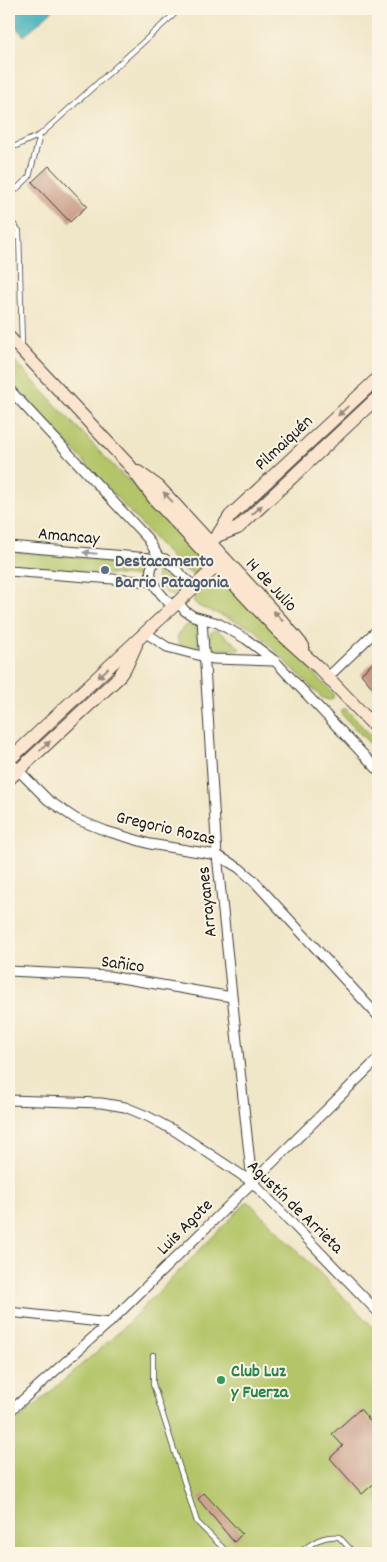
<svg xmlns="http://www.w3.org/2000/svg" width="387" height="1562" font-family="Dekko,sans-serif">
<rect width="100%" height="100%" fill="#fcf5e5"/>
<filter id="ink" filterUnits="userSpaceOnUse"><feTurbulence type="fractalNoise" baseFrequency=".02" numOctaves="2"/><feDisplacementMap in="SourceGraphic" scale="10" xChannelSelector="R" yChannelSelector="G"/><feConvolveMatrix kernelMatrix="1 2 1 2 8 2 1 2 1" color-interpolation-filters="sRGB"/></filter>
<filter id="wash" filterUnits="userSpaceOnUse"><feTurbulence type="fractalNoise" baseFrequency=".0096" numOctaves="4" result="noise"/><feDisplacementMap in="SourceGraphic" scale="20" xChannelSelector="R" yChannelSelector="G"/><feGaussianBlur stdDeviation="1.12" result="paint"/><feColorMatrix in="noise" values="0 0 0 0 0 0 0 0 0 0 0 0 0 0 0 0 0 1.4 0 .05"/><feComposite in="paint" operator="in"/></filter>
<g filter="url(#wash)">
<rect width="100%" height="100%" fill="#f0e6c8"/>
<!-- green -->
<g fill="#b3c568" stroke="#687042">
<path d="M9 355 120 473 152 500 208 565 203 571 195 574 182 569 160 545 9 379Z"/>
<path d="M376 387H378V392L233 526 229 523Z"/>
<path d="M9 551 142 563 145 564 147 572 145 576 142 577 9 565Z"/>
<path d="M160 566 167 567 181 582 182 590 175 596 168 595 158 583 156 572Z"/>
<path d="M218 578H223L228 582 333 693V699L329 700 322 698 253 628 198 606 194 602V596L213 580Z"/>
<path d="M190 624 197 626 198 649 194 651 181 647 177 638C180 630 183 627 190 624Z"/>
<path d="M217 630 239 647V650L212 649 208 645 210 634 213 631Z"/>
<path d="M343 709H346L378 743V752L342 715 341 712Z"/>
<path d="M248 1201 378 1332V1553H11L9 1551V1428L118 1333Z"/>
</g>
<!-- water -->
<path fill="#42b2bb" stroke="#2f676c" d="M9 9H54L24 36 9 19Z"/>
<g id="blocks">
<!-- building -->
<g fill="#c79985">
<path d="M49 166 87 206 70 222 32 182Z"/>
<path d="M378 658V694L361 674Z"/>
<path d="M360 1409 378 1430V1480L362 1494 330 1458 343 1446 332 1434Z"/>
<path d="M204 1493 242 1534 234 1542 198 1499Z"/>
</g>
</g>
</g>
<g filter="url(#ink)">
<use href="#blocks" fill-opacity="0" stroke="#3c3a36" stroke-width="1"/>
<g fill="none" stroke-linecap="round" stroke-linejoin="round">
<!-- lane casing -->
<g stroke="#3c3a36" stroke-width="6">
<g id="lane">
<path d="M9 149 40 135 180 9"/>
<path d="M9 196 29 177 40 135"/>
<path d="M9 219 19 231 22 347"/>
<path d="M153 1355V1384L197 1522 228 1553"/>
<path d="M299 1553C312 1543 322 1535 339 1537L354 1553"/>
</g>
</g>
<!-- street casing -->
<g stroke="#3c3a36" stroke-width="11">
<g id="street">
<path d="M9 389 148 539 159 558"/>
<path d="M9 546 149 558 155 561"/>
<path d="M9 571 152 582"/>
<path d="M178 602 185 611 193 616 218 623 246 639 275 661 378 770"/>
<path d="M173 607C162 596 138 573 159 558L165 559 194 587"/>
<path d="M202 619 217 855 252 1182"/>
<path d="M146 633 167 647 213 659 275 661"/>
<path d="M328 677 378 629"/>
<path d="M14 766 48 800 76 819 106 831 150 844 217 855 239 868 253 880 378 1016"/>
<path d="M9 971 109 976 232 997"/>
<path d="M9 1100 101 1103 125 1107 147 1116 175 1131 252 1182 378 1312"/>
<path d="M9 1312 109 1323"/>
<path d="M9 1412 109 1323 378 1059"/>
</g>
</g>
<!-- secondary casing -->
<g stroke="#3c3a36" stroke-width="14">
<g id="secondary">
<path d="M9 337 130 466 156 501 277 630 319 668 378 730"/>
<path d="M138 472 159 487 283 622 303 646"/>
<path d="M217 536 238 528 378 397"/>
<path d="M204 548 217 536 230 516 378 378"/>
<path d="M9 760 224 559"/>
<path d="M9 779 118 678 127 665 136 645"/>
</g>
</g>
<!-- lane -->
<use href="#lane" stroke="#fff" stroke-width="4.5"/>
<!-- street -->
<use href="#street" stroke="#fff" stroke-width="9"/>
<!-- secondary -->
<use href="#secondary" stroke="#fbe5cf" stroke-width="12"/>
</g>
<!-- one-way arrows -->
<defs><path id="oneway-solid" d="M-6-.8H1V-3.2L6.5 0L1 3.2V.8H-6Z" transform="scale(1.25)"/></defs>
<g fill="#978b7e">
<use href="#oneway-solid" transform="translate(343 411) rotate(137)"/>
<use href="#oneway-solid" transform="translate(168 497) rotate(-132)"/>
<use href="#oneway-solid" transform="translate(257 510) rotate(-43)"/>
<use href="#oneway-solid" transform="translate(278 616) rotate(-133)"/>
<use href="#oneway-solid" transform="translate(103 673) rotate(137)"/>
<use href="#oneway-solid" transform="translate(45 746) rotate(-43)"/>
</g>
<use fill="#999" href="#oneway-solid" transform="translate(90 553) rotate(-175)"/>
</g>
<!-- markers -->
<circle fill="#5c6f8a" stroke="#fcf5e5" stroke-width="2" cx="105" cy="570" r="5"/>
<circle fill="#2e9e5b" stroke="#fcf5e5" stroke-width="2" cx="221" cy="1380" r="5"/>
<g text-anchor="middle" stroke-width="4" stroke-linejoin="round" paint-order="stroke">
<!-- street labels -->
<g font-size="18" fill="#1c1c1c" stroke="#fcf5e5">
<text transform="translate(283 442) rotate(-43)" y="6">Pilmaiquén</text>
<text transform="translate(69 535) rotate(5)" y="6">Amancay</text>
<text transform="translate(272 584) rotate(47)" y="6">14 de Julio</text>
<text transform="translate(166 827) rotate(13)" y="6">Gregorio Rozas</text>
<text transform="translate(206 902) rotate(-96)" y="6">Arrayanes</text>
<text transform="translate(123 963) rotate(8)" y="6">Sañico</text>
<text transform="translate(296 1206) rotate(44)" y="6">Agustín de Arrieta</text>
<text transform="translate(184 1226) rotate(-45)" y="6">Luis Agote</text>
</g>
<!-- service labels -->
<g font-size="18" font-weight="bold" fill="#4e5e75" stroke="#fcf5e5" text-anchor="start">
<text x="115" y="566">Destacamento<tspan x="115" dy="21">Barrio Patagonia</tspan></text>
</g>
<!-- leisure labels -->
<g font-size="18" font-weight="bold" fill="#27864d" stroke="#fcf5e5" text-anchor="start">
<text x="231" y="1376">Club Luz<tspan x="231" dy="21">y Fuerza</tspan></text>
</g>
</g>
<!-- margin -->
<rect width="387" height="1562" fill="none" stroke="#fcf5e5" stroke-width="30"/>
</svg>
